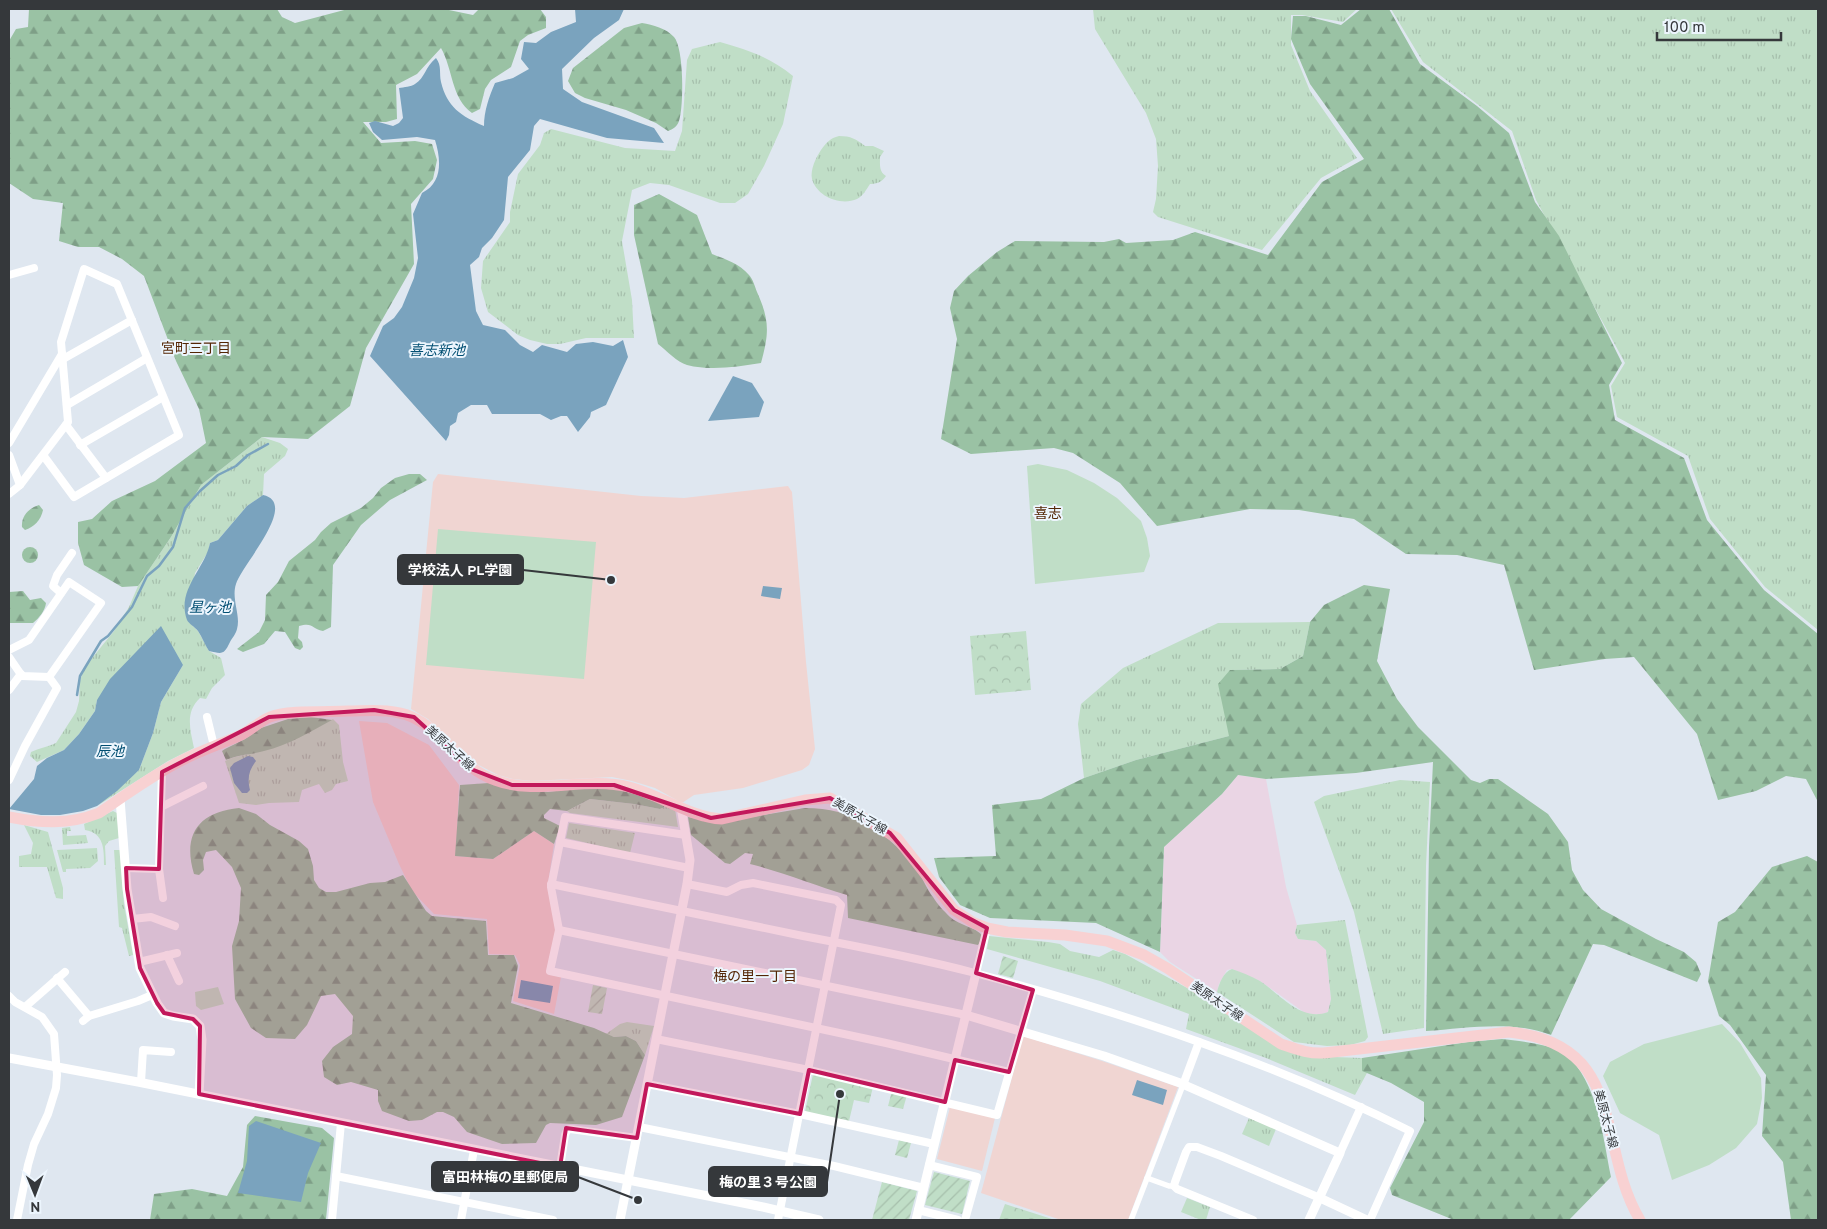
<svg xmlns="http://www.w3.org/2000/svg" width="1827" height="1229" font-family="Overpass,'Noto Sans JP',sans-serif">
<defs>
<pattern id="grass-tufts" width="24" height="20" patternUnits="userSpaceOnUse" patternTransform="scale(1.25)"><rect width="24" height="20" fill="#c0dec7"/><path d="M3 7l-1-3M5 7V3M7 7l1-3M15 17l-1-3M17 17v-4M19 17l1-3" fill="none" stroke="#a6bfac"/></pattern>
<pattern id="forest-firs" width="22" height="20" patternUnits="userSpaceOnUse" patternTransform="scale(1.25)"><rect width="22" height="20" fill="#9ac2a4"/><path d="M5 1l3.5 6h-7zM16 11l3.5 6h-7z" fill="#7e9f87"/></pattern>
<pattern id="park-crowns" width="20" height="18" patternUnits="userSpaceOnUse" patternTransform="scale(1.25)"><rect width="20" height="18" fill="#c0dec7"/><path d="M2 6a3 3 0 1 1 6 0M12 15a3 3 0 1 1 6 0" fill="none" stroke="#a6bfac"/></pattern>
<pattern id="garden-furrows" width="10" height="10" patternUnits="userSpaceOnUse" patternTransform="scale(1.25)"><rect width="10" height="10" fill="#c0dec7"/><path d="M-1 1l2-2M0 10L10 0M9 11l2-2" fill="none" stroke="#a6bfac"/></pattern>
</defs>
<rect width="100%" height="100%" fill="#dfe7f0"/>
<!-- industrial -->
<path fill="#ead5e4" d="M1238 775 1266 779 1286 887 1297 925 1295 933 1298 939 1316 941 1326 950 1331 999 1328 1012 1320 1015 1305 1013 1260 981 1232 969 1227 970 1219 984 1217 992 1170 962 1160 952 1164 847 1222 794Z"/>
<!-- education -->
<g fill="#f0d5d2">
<path d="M438 474 641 496 684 498 788 486 792 492 806 662 815 749 809 765 802 770 743 788 694 795 682 803 655 788 632 781 612 777 532 781 513 779 498 775 475 763 428 719 411 709 433 482Z"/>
<path d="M359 721 387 723 429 745 459 785 456 856 493 859 534 831 554 844 548 883 556 928 547 974 561 977 554 1014 513 1001 520 965 515 955 489 954 487 919 434 914 412 891 399 864 373 802Z"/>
<path d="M1023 1036 1102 1061 1178 1087 1128 1220H1061L981 1193Z"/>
<path d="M950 1107 995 1118 982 1171 937 1159Z"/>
</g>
<!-- grass -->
<g fill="url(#grass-tufts)">
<path d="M1093 9H1357L1343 22 1302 15H1291V45L1310 91 1357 158 1321 178 1262 250 1158 217 1153 212 1156 199 1158 166 1156 139 1146 113 1095 29Z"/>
<path d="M1391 9H1818V630L1765 587 1710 519 1688 456 1617 417 1611 386 1625 363 1536 200 1512 131 1423 62Z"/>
<path d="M720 42C748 50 770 57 793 76L783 124 764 166 748 194 735 203H720L669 185 650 183 632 190 622 241 632 300 634 338H586L560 344H547L530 340 518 335 488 312 481 288 483 261 510 222V212L518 174 540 145 544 133 551 129 625 148 675 151 682 131 687 60 692 49Z"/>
<path d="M839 136C851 136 856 139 865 146H873L884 151 880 157C880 165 879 172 886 176 882 182 877 184 870 184 866 190 863 196 857 199 841 206 817 197 812 179 810 170 816 157 821 150 826 143 830 138 839 136Z"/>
<path d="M262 437 280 443 288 449 285 456 264 474 263 495 247 506 218 540 210 543 208 552 195 573 188 621 198 631 209 651 221 658 225 675 212 688 206 699 200 698C185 712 190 729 194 748L168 761 97 806 139 770 153 733 161 702 183 665 97 700 95 711 79 734 64 750 37 762 30 756 31 752C39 748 48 747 56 743L76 712 79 701 80 681 84 668 114 631 129 607 138 586 171 537 201 485Z"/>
<path d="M1310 622 1303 656 1280 669 1230 670 1229 736 1136 760 1084 778 1078 724 1081 704 1123 668 1218 623Z"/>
<path d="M333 719 339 725 343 762 348 781 336 784 332 790 325 793 319 784 302 790 299 802 269 803 256 805 239 803 225 761C235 756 242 756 252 753 278 747 310 732 333 719Z"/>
<path d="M1400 780 1430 782 1426 866 1424 1028 1383 1034 1354 912 1314 802 1324 796Z"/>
<path d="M590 799 634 804 660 809 664 807V803L675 809 678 827 570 813 567 811Z"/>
<path d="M113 811 117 813 119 838 109 841 105 846 106 865H104C104 849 104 833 85 830L84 824Z"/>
<path d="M569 823 635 833 630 853 566 838Z"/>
<path d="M24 825 48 832 63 888V899L56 898 47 867H19V856L31 854 33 843Z"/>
<path d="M70 827 71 831H67V836L86 835 88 843 63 845 62 828Z"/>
<path d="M97 848 98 861 90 868 66 869V872H63L57 850Z"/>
<path d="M114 850H120L124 904 133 955 129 956 122 928 119 927Z"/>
<path d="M1345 920 1368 1037 1365 1041 1350 1045 1327 1046 1294 1042 1217 992C1219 984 1223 972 1232 969 1241 972 1251 976 1260 981 1281 995 1301 1022 1328 1012L1331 999 1326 950 1316 941 1298 939 1295 933 1297 925Z"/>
<path d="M989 936 1048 942 1060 944 1070 951 1099 957 1113 950 1125 954 1200 995 1265 1039 1333 1057 1362 1058V1070L1367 1073 1355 1095 1266 1058 1186 1029 1189 1014 1100 981 987 949Z"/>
<path d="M627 1022 654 1026 645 1055 636 1041 626 1036 614 1037 606 1034 620 1024Z"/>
<path d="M1249 1118 1276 1129 1269 1146 1242 1134Z"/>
<path d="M1187 1198 1210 1207 1206 1220H1201L1181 1212Z"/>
</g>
<!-- forest -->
<g fill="url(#forest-firs)">
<path d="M29 9H277L282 17 295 23 348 9H444L473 15 479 9H540L546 17V28L528 35 520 41 511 67 491 80 485 89 480 109 472 113C451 98 453 69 441 48L417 74 396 85 397 119 386 122H363L381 143 415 141 432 144 437 160 433 179 411 204 414 264 366 348 350 406 308 439 262 437 201 485 171 537 138 586 122 587 84 565 78 543V522L92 519 112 501 155 481 206 443 199 409 176 361 144 276 122 259 99 247H78L59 241 63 203 33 199 9 183V41L16 29 28 27Z"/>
<path d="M1361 9H1389L1420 64 1477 106 1509 133 1535 202 1559 236 1622 363 1609 385 1615 420 1684 458 1707 520 1764 590 1818 634V802L1806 779 1786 776 1756 791 1718 800 1697 734 1634 657 1605 659 1534 670 1504 565 1457 555 1406 554 1354 519 1299 510 1250 509 1157 526 1120 483 1073 453 1054 448 971 454 941 439 957 339 950 308 954 291 968 276 997 252 1015 241 1104 242 1119 239 1126 243 1173 240 1195 232 1268 255 1322 182 1364 159 1310 84 1291 39 1293 16H1306L1341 25Z"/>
<path d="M642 23C653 25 666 28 674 37 684 48 684 107 679 121 677 127 673 129 668 131L656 123 626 110 585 98 575 93 568 81 573 68 624 28Z"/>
<path d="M659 194 697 215 712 254C725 259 740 264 749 275 753 279 755 287 757 292 770 321 769 333 761 363 737 367 710 371 687 365 677 362 667 351 658 344L634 235V205Z"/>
<path d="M409 474H420L427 480 390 500 361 525 333 565 331 627 323 631C311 629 314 622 299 626L298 638 302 642 303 647 300 650 295 648 285 632 275 631 264 644 243 652 237 649 259 632 265 620 266 595 278 582 289 561 315 540 321 532 331 523 361 508 373 498 381 488 395 478Z"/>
<path d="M39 505 43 510C41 520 34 527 25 530L22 527C21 516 29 508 39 505Z"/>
<circle cx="30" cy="555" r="8"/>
<path d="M1364 585 1390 589 1377 661 1397 699 1418 727 1471 780 1480 783 1489 779H1498L1548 814 1568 842 1572 870 1583 890 1601 909 1656 939 1684 952 1696 962 1701 974 1697 982 1604 945 1593 944 1551 1035C1512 1020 1468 1028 1426 1031L1429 847 1433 762 1356 773 1266 779 1238 775 1222 794 1164 847 1160 952 1096 923 990 918 960 905 939 877 934 858 996 856 992 805 1041 799 1084 778 1136 760 1229 736 1218 684 1230 670 1280 669 1303 656 1310 622 1324 605Z"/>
<path d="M23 591 30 600 41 598 46 603C45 611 39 618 33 623H9V592Z"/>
<path d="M311 717 332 720C310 732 289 745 264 751 250 755 240 754 226 760L222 751 225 749 245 739 261 728 288 719Z"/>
<path d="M489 783 514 789 548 792 581 788 617 789 664 803V807L660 809 634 804 590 799 567 811 550 809 544 815V818L560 826 554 844 534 831 493 859 455 856 460 785Z"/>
<path d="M239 808 256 814 270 825 299 841 308 849 313 866 314 880 319 888 326 892H336L370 883 385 882 403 875 426 911 432 916 486 921 488 955H514L518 966 511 1003 594 1028 614 1037 626 1036 636 1041 645 1055 622 1117 596 1125 550 1123 546 1125 536 1143 502 1144 467 1132 454 1117 443 1112H437L422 1120 409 1121 382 1111 378 1101V1090L351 1082 337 1085 324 1077 322 1061 333 1047 352 1034 353 1016 335 994 321 996 307 1025 295 1039 266 1038 251 1028 235 999 232 946 239 921 241 888 232 867 216 850 206 852 203 860 204 870 199 875 194 874C182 834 199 812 239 808Z"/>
<path d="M805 808C853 808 885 830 915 867 922 876 926 888 933 897 937 904 944 911 950 917 960 926 974 926 983 936L978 945 848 918 847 895C814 885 783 872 750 864L753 854 745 853 730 864 725 863 691 835 688 817 716 823Z"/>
<path d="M1807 856 1818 862V1220H1791L1783 1162 1762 1136 1766 1075 1730 1025 1719 1016 1708 981 1718 922 1735 912 1772 867Z"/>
<path d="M1502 1039C1518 1041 1552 1044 1565 1054 1598 1081 1603 1138 1611 1177L1569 1220H1454L1392 1195 1390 1188 1424 1122V1102L1391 1083 1362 1071V1058L1468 1042Z"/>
<path d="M255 1116 322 1128 334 1138 326 1219 324 1220H275L266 1219 265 1220H150L154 1194 192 1189 227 1196 243 1167 247 1125Z"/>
</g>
<!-- park -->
<g fill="url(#park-crowns)">
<path d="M1026 631 1031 690 975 695 970 636Z"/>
<path d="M813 1074 873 1087 869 1103 854 1100 849 1121 805 1112Z"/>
<path d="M1005 1204 1055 1220H999Z"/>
</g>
<!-- garden -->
<g fill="url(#garden-furrows)">
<path d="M1003 956 1018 961 1013 978 998 974Z"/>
<path d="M593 985 607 988 602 1014 588 1012Z"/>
<path d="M892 1091 907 1095 903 1109 888 1106Z"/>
<path d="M899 1140 911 1143 907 1158 895 1155Z"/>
<path d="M934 1172 970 1181 962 1214 925 1205Z"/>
<path d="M882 1182 917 1191 909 1220H872Z"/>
</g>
<!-- pitch -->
<g fill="#c0dec7">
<path d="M1038 464 1067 470 1094 483 1117 498 1141 521 1147 538 1150 556 1144 572 1035 584 1027 466Z"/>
<path d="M438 529 596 542 584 679 426 665Z"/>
<path d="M218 987 224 1004 201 1010 196 1006 195 992Z"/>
<path d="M1722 1024 1740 1043 1761 1078 1762 1098 1757 1124 1736 1148 1709 1165 1672 1180 1659 1135 1620 1113 1603 1076 1610 1062 1644 1044Z"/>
</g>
<!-- water -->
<g fill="#7aa3be">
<path d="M575 9H624L619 20 594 38 562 69 563 89 582 102 654 128 664 143 607 138 540 119 534 126 530 150 508 177 504 220 492 238 482 248 479 257 470 265 476 311 483 325 505 330 520 345 533 352 542 345 567 352 576 344 593 342 613 346 623 340 628 357 606 405 591 412 590 417 578 432 567 416H561L551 420 540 414H492L487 405H471L458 413 456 422 450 426 449 435 446 441 370 356 383 326 394 318 402 307 414 278 418 258 413 214 422 193C443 183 441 159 435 140L417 137 382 140 373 132 369 123 375 121 393 126 399 123 403 118 399 88C404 87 411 87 415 84 425 78 425 67 436 58 442 66 439 73 441 82 447 107 461 116 484 126 484 111 489 97 495 83L513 78 529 69 521 59 524 42 536 43 551 32 576 22Z"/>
<path d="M733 376 752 383 764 402 759 417 708 421Z"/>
<path d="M263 495C300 503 241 566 236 584 231 599 241 615 237 629 236 634 232 638 230 642 224 655 222 654 209 651 205 645 202 637 198 631 195 627 189 624 187 620 176 590 205 569 210 543L218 540 247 506Z"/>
<path d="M763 586 782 588 780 599 761 596Z"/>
<path d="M161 626 183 665 161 702 153 733 139 770 117 791 97 806 83 811 60 815H41L9 809 34 779 37 766 47 758 64 750 79 734 95 711 97 700 110 679Z"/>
<path d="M248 756 253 757 256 761C249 770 247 778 250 790L247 793H242L234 783 230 768 234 763Z"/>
<path d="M521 980 553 986 550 1003 518 998Z"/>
<path d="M1137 1080 1167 1090 1163 1105 1132 1095Z"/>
<path d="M256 1121 321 1143 308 1173 301 1202 238 1193 247 1161 249 1126Z"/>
</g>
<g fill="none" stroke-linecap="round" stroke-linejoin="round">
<!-- stream -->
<path stroke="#7aa3be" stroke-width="2.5" d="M77 695 80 676 101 641 108 636 132 607 147 576 159 566 173 547 185 508 200 491 218 475 236 466 248 455 268 444"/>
<!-- pedestrian -->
<g stroke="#fff" stroke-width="5.5">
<path d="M1147 1178 1169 1186H1174"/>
<path d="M1131 1220 1183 1085"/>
</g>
<!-- minor -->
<g stroke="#fff" stroke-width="8">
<path d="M9 275 34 268"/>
<path d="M63 359 132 320"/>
<path d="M67 405 147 358"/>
<path d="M66 425 106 478"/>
<path d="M9 443 62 354"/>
<path d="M80 445 163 397"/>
<path d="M9 455 20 485"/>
<path d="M9 494 19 486 20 485 68 422 61 342 84 269 117 284 179 435 74 497 43 455"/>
<path d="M61 593 53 586 57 575 72 553"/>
<path d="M9 650 29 640 69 582 101 603 49 677"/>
<path d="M9 657 22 676 49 677"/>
<path d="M9 690 21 674"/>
<path d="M207 717 214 746"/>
<path d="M162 772 159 869 163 898"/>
<path d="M9 780 25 746 57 688 49 677"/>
<path d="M161 807 203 786"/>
<path d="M686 835 565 817 551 887 559 930 550 971 886 1043 1009 1072"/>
<path d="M560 842 689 868"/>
<path d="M126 868 159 869"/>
<path d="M551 884C635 901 719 919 803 936 861 947 918 958 975 973 1124 1013 1272 1062 1410 1131L1370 1220"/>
<path d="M687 884 727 892 741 885 753 883 836 900 841 905 778 1220"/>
<path d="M132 919 151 917 175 926"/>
<path d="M559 930 966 1015"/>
<path d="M167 955 179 981"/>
<path d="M139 962 177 953"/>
<path d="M976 973 987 928"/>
<path d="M57 978 89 1016"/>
<path d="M9 996 15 1002 42 1017 54 1034 57 1075 56 1088 48 1114 34 1144 28 1165 17 1220"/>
<path d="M25 1007 65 972"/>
<path d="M83 1021 89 1016 138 1001 152 995"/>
<path d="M656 1039 809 1070 997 1115 1033 990"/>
<path d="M141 1082 143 1050 171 1052"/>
<path d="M647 1084 800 1114 934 1144"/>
<path d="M1183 1085 1199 1042"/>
<path d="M639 1127 834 1166 924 1188"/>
<path d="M1340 1153 1361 1107"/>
<path d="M929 1165 977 1177 965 1220"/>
<path d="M560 1167 565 1135 567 1130 570 1129 637 1138"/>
<path d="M336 1176 553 1220"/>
<path d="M918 1210 958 1220"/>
<path d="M332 1220 341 1123"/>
<path d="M461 1220 474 1150"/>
<path d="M1253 1220 1177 1189 1174 1186 1175 1182 1186 1152 1189 1147H1197L1221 1156 1320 1198"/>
</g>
<!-- tertiary -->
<g stroke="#fff" stroke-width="9">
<path d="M120 799 127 889 140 968 157 1003 164 1013 173 1016 193 1019 200 1026 202 1040 199 1094"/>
<path d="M966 1015 1104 1056 1180 1083 1340 1153 1309 1220"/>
<path d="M9 1058 138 1082 763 1207 819 1220"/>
<path d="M1320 1198 1367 1220"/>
<path d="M620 1220 687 884 690 860 681 807"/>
<path d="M916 1220 976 973"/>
</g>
<!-- primary -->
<path stroke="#f8d1d2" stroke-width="11" d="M9 817C40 823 69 825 99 813 124 796 149 778 175 764 196 752 219 745 241 735 251 730 260 721 270 717 286 710 329 712 348 711 369 711 392 708 412 717 444 731 459 768 495 780 538 796 585 776 629 787 661 795 689 817 722 819L805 800 830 798 897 838 954 910 974 923 987 928 1007 932 1065 935 1107 941 1144 955 1167 968 1281 1044C1296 1049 1308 1054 1324 1053L1509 1032C1629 1044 1595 1145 1640 1220"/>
</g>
<!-- marked area -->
<path fill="#c2185b" fill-opacity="0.2" stroke="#c2185b" stroke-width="4" stroke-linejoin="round" d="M374 710 414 717 471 769 512 785H614L711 818 830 798 890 833 954 910 987 928 976 973 1033 990 1009 1072 955 1060 945 1102 809 1070 800 1114 647 1084 637 1138 566 1128 560 1167 199 1094 200 1026 193 1019 164 1013 157 1003 140 968 127 889 126 868 159 869 162 772 269 717Z"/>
<g text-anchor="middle" stroke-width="4" stroke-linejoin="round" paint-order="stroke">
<!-- street labels -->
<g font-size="12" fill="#35383b" stroke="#ecf5fd">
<text transform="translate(450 748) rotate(42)" y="4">美原太子線</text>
<text transform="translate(860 816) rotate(30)" y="4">美原太子線</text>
<text transform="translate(1217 1001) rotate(34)" y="4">美原太子線</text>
<text transform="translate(1606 1119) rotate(75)" y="4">美原太子線</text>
</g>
<!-- neighbourhood labels -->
<g font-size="14" fill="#542605" stroke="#ecf5fd">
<text x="196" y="353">宮町三丁目</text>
<text x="1048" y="518">喜志</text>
<text x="755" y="981">梅の里一丁目</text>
</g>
<!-- water labels -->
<g font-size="14" font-style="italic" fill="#004e72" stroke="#ecf5fd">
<text x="437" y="355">喜志新池</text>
<text x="210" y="612">星ヶ池</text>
<text x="110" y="756">辰池</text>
</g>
</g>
<!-- callouts -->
<path fill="none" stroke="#35383b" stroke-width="2" d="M611 580L523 570M638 1200L578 1177M840 1094L827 1182"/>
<g fill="#35383b" stroke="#ecf5fd" stroke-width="2">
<circle cx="611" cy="580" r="5"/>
<circle cx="638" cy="1200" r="5"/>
<circle cx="840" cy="1094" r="5"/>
</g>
<g fill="#35383b" stroke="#35383b" stroke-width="2">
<rect x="398" y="555" width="125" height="29" rx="5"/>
<rect x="432" y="1162" width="146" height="29" rx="5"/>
<rect x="709" y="1167" width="118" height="29" rx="5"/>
</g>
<g font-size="14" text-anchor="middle" font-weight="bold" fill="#fff">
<text x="460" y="575">学校法人 PL学園</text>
<text x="505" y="1182">富田林梅の里郵便局</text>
<text x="768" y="1187">梅の里３号公園</text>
</g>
<!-- border -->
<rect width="1827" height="1229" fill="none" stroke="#35383b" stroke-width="20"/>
<!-- north arrow -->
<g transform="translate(35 1194) rotate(179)" stroke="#ecf5fd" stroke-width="4" paint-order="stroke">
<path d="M0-4L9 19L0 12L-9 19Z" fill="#35383b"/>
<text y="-8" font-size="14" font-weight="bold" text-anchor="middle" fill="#35383b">N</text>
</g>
<!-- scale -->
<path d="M1657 32v8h124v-8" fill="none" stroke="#35383b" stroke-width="2.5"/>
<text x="1664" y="32" font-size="15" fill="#35383b" stroke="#ecf5fd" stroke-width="4" paint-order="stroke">100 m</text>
</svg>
